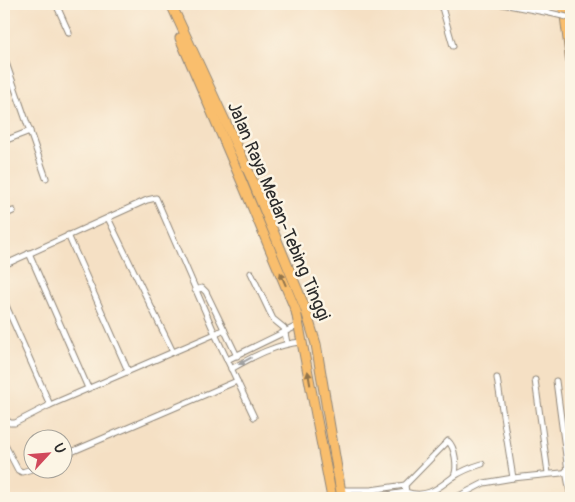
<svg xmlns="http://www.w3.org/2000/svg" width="575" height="502" font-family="Pangolin,sans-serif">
<rect width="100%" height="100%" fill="#fcf5e5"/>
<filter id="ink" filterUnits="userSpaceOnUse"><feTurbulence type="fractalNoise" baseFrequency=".02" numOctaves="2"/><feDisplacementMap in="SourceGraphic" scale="10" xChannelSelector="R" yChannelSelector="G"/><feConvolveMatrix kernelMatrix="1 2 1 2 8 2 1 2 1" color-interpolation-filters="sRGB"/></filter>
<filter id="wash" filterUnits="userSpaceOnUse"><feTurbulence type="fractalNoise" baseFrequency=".0096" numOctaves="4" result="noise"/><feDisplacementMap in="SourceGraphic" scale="20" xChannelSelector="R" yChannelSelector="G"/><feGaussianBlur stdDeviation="1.12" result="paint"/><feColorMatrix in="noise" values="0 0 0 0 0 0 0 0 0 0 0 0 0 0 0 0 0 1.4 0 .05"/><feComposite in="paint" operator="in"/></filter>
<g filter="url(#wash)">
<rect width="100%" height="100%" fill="#f5e0c4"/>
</g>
<g filter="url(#ink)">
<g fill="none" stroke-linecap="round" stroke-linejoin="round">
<!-- minor casing -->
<g stroke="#908678" stroke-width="7">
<g id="minor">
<path d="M56 4 69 33"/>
<path d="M441 4 453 46"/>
<path d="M502 4 550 13"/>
<path d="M4 57 46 178"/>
<path d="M4 141 30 131"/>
<path d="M4 215 13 211"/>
<path d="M108 218 173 352"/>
<path d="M68 235 128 371"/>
<path d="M29 253 88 388"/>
<path d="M4 265 147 200 156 198 215 334 50 405 15 423H10L4 418"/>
<path d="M251 273 273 319 284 328 287 343"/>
<path d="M195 290 202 288 206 292 237 356"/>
<path d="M4 301 50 405"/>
<path d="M224 329 215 334 254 417"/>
<path d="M227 360 299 325"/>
<path d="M231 369C254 356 276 344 302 342"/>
<path d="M497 378 513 478"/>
<path d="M535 380 548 473"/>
<path d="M556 381 568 471"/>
<path d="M4 443 18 470 22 472 32 469"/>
<path d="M62 456 237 381"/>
<path d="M566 471 571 498"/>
<path d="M405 485 406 492C427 499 438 488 453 477 462 471 472 467 482 464"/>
<path d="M341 490H371L405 485 448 441C455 447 458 467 454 476"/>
<path d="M368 498 406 492"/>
<path d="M455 498 484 483 513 478 571 472"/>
</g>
</g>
<!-- trunk casing -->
<g stroke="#908678" stroke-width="11">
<g id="trunk">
<path d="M171 4 250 175 305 308 316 344 342 498"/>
<path d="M180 38 241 180 296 311 332 498"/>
</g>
</g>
<!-- motorway casing -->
<g stroke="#908678" stroke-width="12">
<path id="motorway" d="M564 4 571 59"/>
</g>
<!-- minor -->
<use href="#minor" stroke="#fff" stroke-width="5"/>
<!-- trunk -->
<use href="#trunk" stroke="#f9be6d" stroke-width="9"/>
<!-- motorway -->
<use href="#motorway" stroke="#f9be6d" stroke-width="10"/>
<!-- minor-bridge casing -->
<g stroke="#908678" stroke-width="7" stroke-linecap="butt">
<path id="minor-bridge" d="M550 13 571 18"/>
</g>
<!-- minor-bridge -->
<use href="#minor-bridge" stroke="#fff" stroke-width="5"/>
</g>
<!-- one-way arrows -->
<defs><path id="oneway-solid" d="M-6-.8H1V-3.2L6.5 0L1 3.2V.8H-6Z" transform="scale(1.25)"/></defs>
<g fill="#92744c">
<use href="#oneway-solid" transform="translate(283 279) rotate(-113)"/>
<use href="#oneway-solid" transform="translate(309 378) rotate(-100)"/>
</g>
<use fill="#a0a0a0" href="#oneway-solid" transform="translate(245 361) rotate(151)"/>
</g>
<g text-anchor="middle" stroke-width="5" stroke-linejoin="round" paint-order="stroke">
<!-- street labels -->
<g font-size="18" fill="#2b2b2b" stroke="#fcf5e5">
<text transform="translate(279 211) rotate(67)" y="6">Jalan Raya Medan-Tebing Tinggi</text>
</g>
</g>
<!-- margin -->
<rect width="575" height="502" fill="none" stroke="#fcf5e5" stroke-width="20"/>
<!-- north arrow -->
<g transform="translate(48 454) rotate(64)"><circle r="24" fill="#fcf5e5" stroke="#a8a49b"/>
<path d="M0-4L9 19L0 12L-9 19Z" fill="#d1495b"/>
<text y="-8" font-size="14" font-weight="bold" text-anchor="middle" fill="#2b2b2b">U</text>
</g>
</svg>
